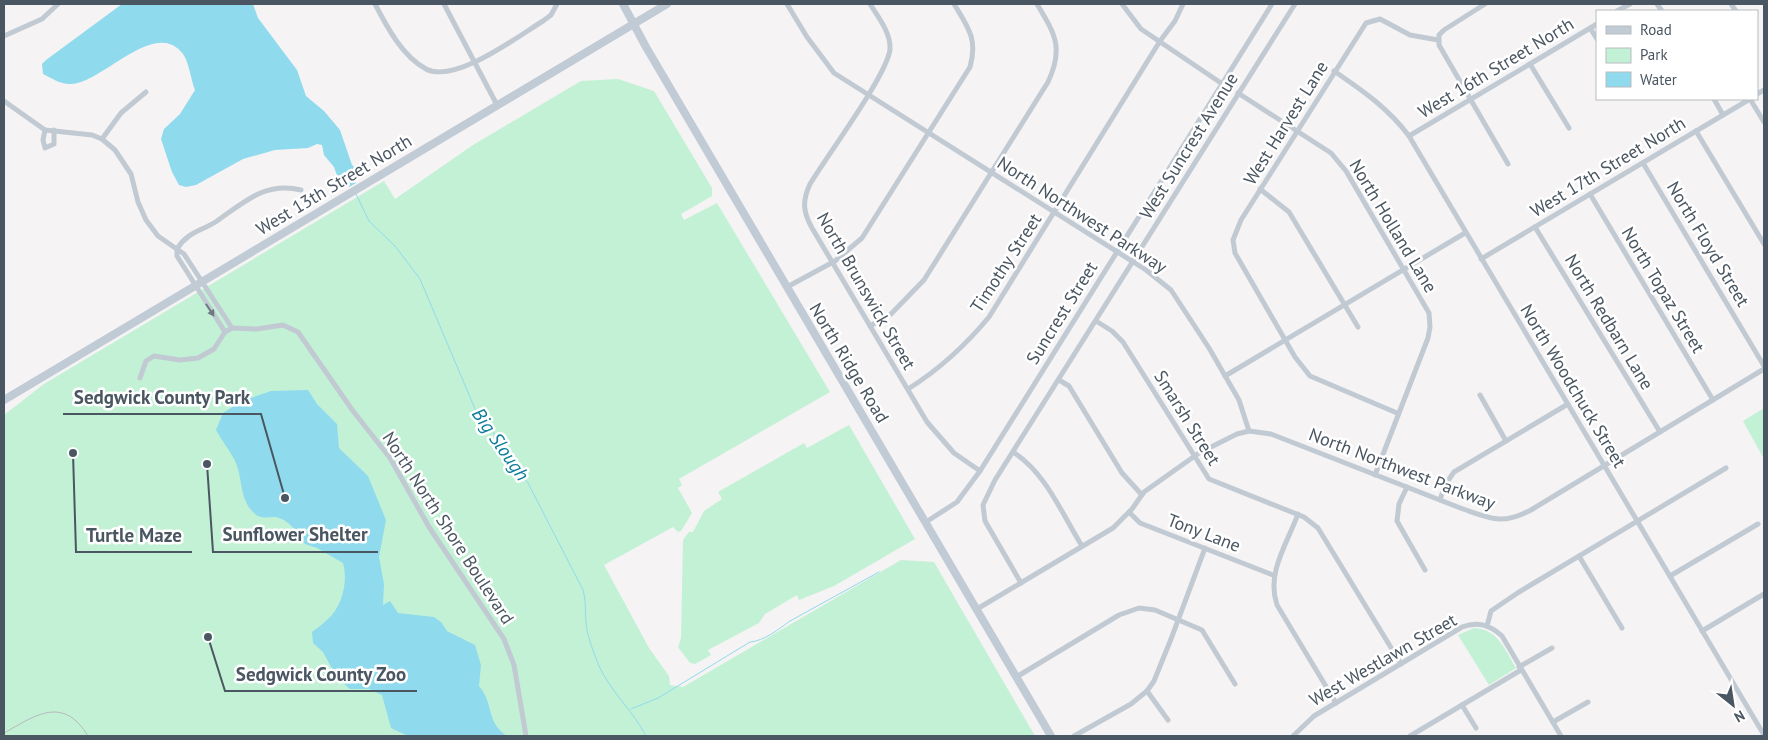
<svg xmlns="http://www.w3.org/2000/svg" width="1768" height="740" font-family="'PT Sans',sans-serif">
<rect width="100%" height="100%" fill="#f5f3f3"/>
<!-- green -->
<g fill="#c3f1d5">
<path d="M618 79 654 91 712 188V196L681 214 684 220 717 203 830 392 679 479 682 485 678 488 692 513 681 531 678 532 673 527 604 565 649 648 669 676 670 685 683 687 901 560 934 562 1035 736H4V415L44 384 384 181 395 199 473 145 581 81Z"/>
<path d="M1764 408V459L1743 421Z"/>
<path d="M849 425 915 539 834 586 799 600 797 595 765 614 759 623 708 650 711 655 695 664 690 663 678 647 681 638 683 540 689 532H693L704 511 722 499 718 492 804 443 807 448Z"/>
<path d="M1474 628C1498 629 1505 650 1516 668L1489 685 1458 635Z"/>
</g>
<!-- water -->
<g fill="#90daee">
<path d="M122 4H253L258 18 297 70 306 96 324 111 340 130 352 165 357 169 361 168V172L355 174 353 178 356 183 349 187 345 181H339L334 167 324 155 322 145 317 144 308 148 275 150 243 159 196 185 186 187 179 185 172 172 161 139 164 129 180 114 195 90C191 80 189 62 183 54 155 17 103 83 71 84 62 85 51 78 43 74L42 64 46 60Z"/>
<path d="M308 390 317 404 337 424 339 448 368 476 386 520 379 557 384 584 383 605 390 601 398 613 434 617 441 622 447 631 475 645 481 665 479 686C495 705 485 721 507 736H408L391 728 382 695 369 689H350L337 678 323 652 313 643 312 632C317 628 323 624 328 619 343 606 348 580 343 563L317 548 305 544C298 533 288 518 274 517 267 517 261 519 255 514 238 499 244 478 234 459 229 449 221 440 216 430L223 413 242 401 271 391Z"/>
</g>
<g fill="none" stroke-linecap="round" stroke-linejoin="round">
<!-- stream -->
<g stroke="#90daee" stroke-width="1">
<path d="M356 194 369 221 395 246 420 279 478 416 490 426 497 439 507 448 510 458 528 483 583 590C586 601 585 610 586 621 586 634 594 653 599 666 611 692 633 711 646 736"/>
<path d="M631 709 658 698 750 642C764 641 779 629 790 621L879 572"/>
</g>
<!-- street -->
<g stroke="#c1cad2" stroke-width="5">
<path d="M375 4C387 27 402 56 426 69 455 84 517 37 543 21L551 15 557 4"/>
<path d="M444 4 497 105"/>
<path d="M787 4 807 37 834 73 1146 270 1171 290 1209 348 1239 400 1249 431"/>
<path d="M870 4C878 17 891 33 890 49 888 74 826 157 810 184 802 201 803 212 812 228L927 422 954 453 980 471"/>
<path d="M1122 4 1141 29 1221 83"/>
<path d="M1485 4 1444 30 1439 35V45L1508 164"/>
<path d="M1657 4 1662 11"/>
<path d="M1731 4 1736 11"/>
<path d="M1617 11 1630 4"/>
<path d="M1590 28 1597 39"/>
<path d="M4 36 42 19 58 4"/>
<path d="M1530 64 1569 128"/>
<path d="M1334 71C1363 91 1388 108 1409 136L1764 735"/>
<path d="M1238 93 1331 153 1346 171 1429 313 1430 327 1428 338 1375 475"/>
<path d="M1757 94 1764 90"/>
<path d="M1714 99 1723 115"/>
<path d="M1750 99 1764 122"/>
<path d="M4 101 45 130 92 135 102 139 115 150 131 174 138 202 146 220 158 236 184 254 232 328"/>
<path d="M45 130 43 140 45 148 54 144V130"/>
<path d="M1696 131 1764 244"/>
<path d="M1409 136 1597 24"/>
<path d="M102 139 121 113 146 92"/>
<path d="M1643 163 1764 366"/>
<path d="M1260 189 1289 212 1358 327"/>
<path d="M1590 194 1713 400"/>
<path d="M1535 227 1660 432"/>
<path d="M177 249C187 232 202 231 217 221 244 202 266 181 301 190"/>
<path d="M177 249V256L225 332"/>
<path d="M1481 259 1750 99"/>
<path d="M787 287 835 261 862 238 970 67C978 39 968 27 954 4"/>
<path d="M1096 321 1112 331 1123 342 1209 479 1304 517 1318 528 1401 664"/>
<path d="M870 326 891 314 924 280 1048 82C1064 48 1055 34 1037 4"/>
<path d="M1225 376 1465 233"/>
<path d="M140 378 146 361 154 356 180 360 198 358 214 349 225 332 232 328 257 329 283 325 298 332 353 411 390 458 429 527 504 639 514 665 526 736"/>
<path d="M1059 380 1069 386 1122 473 1142 495"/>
<path d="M908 389C940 369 965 346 989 317L1160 41 1175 21 1183 4"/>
<path d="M1480 395 1506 441"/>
<path d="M1397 413 1310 376 1295 357 1235 253 1233 240 1241 220 1366 23 1380 19 1410 35 1438 40"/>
<path d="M1013 452C1046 473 1062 514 1082 546"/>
<path d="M1407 487 1399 504 1397 521 1425 570"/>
<path d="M1440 500 1445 485 1454 472 1568 404"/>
<path d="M1129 512 1140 523 1273 575"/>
<path d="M1298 514C1287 544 1266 573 1277 605L1336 703"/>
<path d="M926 522 957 502 980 471 1272 4"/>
<path d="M1579 556 1622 628"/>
<path d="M1670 576 1758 524"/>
<path d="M1021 583 985 521 983 505 995 480 1295 4"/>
<path d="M977 609 1113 528 1132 509 1144 492 1199 453 1237 434 1249 431 1271 434 1463 509C1492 519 1502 525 1531 510L1764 369"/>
<path d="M1487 626 1491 611 1519 592 1726 468"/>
<path d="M1702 631 1764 594"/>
<path d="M1519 667 1552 648"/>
<path d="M1018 676 1119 615 1139 608 1155 610 1202 630 1235 684"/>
<path d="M1147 691 1168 720"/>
<path d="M1462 705 1476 728"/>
<path d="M1553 722 1588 702"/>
<path d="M1074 736 1131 704 1147 691 1154 681 1171 639 1205 548"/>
<path d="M1293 736 1314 716 1462 627C1478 621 1490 625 1502 636L1561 736"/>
<path d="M1410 736 1521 670"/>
</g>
<!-- secondary -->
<g stroke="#c1cbd6" stroke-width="8">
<path d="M623 4 646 47 1051 736"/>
<path d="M4 400 667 4"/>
</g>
<!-- rail -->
<path stroke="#b5b8bd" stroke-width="1" d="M4 733C36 715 63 695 88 736"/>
</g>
<!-- one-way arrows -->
<defs><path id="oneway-solid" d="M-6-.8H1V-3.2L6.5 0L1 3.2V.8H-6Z" transform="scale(1.25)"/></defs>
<use fill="#6e7983" href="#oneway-solid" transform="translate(210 310) rotate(57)"/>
<g text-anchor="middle" stroke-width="5" stroke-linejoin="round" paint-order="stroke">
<!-- street labels -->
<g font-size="18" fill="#4a5661" stroke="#fff">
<text transform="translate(1496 68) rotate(-31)" y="6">West 16th Street North</text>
<text transform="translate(1286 123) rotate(-58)" y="6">West Harvest Lane</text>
<text transform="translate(1189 146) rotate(-58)" y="6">West Suncrest Avenue</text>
<text transform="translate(1608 167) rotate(-31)" y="6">West 17th Street North</text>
<text transform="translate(334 185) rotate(-31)" y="6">West 13th Street North</text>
<text transform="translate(1082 215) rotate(33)" y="6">North Northwest Parkway</text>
<text transform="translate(1393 226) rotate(59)" y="6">North Holland Lane</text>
<text transform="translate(1708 244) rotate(59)" y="6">North Floyd Street</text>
<text transform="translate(1006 263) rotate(-57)" y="6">Timothy Street</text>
<text transform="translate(1663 290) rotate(59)" y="6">North Topaz Street</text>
<text transform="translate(866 291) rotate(60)" y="6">North Brunswick Street</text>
<text transform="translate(1062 313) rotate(-58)" y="6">Suncrest Street</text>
<text transform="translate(1609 322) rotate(59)" y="6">North Redbarn Lane</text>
<text transform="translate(849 363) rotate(59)" y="6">North Ridge Road</text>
<text transform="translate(1573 386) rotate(59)" y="6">North Woodchuck Street</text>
<text transform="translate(1187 418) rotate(58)" y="6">Smarsh Street</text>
<text transform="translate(1402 469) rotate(21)" y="6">North Northwest Parkway</text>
<text transform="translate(448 528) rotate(57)" y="6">North North Shore Boulevard</text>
<text transform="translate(1204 533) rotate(21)" y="6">Tony Lane</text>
<text transform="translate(1383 660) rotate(-30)" y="6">West Westlawn Street</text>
</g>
<!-- water labels -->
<g font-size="19" font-style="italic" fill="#0c7c9b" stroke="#fff">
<text transform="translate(501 444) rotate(55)" y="7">Big Slough</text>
</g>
</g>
<!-- callouts -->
<path fill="none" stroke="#4a5661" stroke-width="2" d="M285 498L261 414H63M207 464L213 552H378M73 453L76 552H192M208 637L225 691H417"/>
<g fill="#4a5661" stroke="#fff" stroke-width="2">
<circle cx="285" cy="498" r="5"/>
<circle cx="207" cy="464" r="5"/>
<circle cx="73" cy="453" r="5"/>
<circle cx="208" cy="637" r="5"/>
</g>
<g font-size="19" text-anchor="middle" font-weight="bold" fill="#4a5661" stroke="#fff" stroke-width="5" stroke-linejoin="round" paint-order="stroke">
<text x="162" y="404">Sedgwick County Park</text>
<text x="295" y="541">Sunflower Shelter</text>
<text x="134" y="542">Turtle Maze</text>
<text x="321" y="681">Sedgwick County Zoo</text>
</g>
<!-- border -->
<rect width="1768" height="740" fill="none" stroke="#4a5661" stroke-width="10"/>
<!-- legend -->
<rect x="1596" y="10" width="162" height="90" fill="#ffffff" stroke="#b7bbc0"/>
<rect x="1606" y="26" width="25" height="8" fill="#c1cbd6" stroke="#b7bbc0"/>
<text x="1640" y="35" font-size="15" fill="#4a5661">Road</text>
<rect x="1606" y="48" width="25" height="15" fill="#c3f1d5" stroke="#b7bbc0"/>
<text x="1640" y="60" font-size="15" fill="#4a5661">Park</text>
<rect x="1606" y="72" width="25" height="15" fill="#90daee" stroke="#b7bbc0"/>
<text x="1640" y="85" font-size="15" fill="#4a5661">Water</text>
<!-- north arrow -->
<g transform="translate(1733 705) rotate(150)" stroke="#ffffff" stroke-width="4" paint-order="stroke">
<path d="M0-4L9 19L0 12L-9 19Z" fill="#4a5661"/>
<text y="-8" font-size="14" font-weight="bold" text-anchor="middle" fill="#4a5661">N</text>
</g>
</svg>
